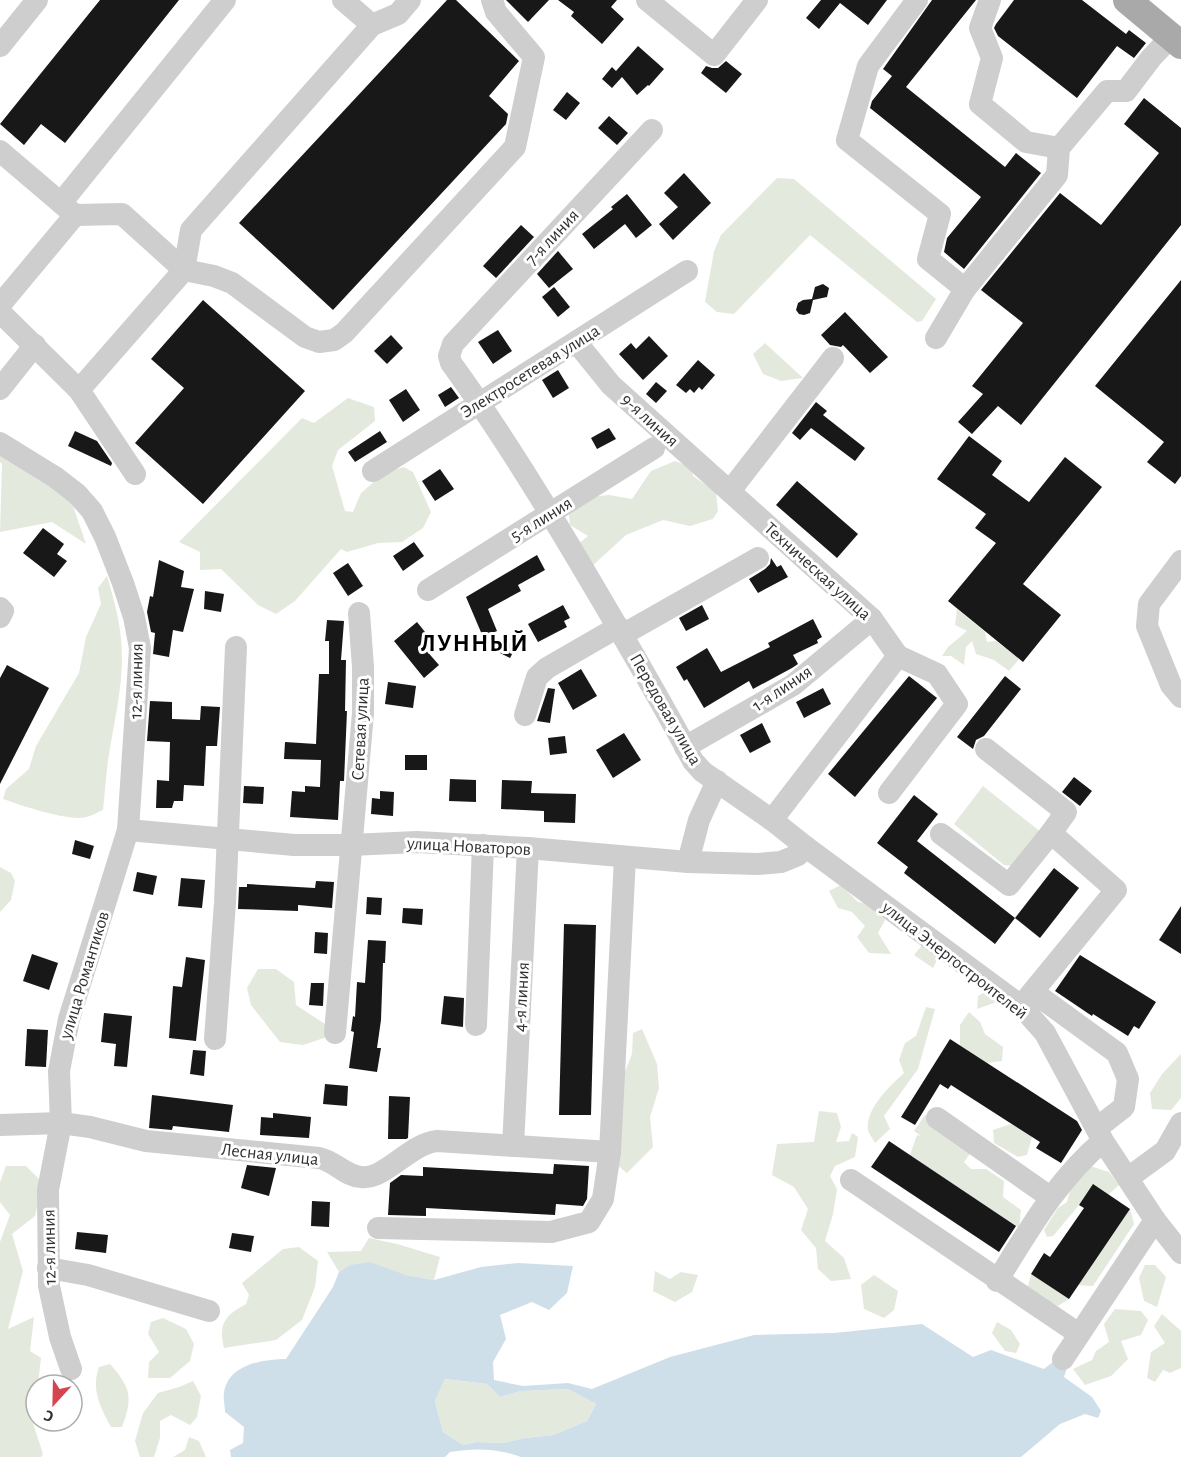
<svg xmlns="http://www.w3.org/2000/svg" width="1181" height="1457" font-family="'Alegreya Sans',sans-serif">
<rect width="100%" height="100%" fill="#fff"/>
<!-- green -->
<g fill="#e4e9dd">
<path d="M777 178 794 179 936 299 922 321 917 322 810 235 734 314 717 312 705 302 714 251 721 235Z"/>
<path d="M765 343 803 378 781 381 763 374 753 354Z"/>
<path d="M348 398 374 407 375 421 338 450 332 466 345 511 353 512 361 493 384 473 404 467 413 472 431 512 423 528 402 542 378 543 347 552 341 549 295 601 276 614 258 605 221 569 200 570V552L179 542 302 418 314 423Z"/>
<path d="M0 449 72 503 86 544 52 522 0 532 2 464 0 462Z"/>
<path d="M675 461 691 467 693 476 716 492 718 511 713 519 690 526 663 520 626 535 591 567 577 545 588 536 570 525 568 508 579 498 609 495 632 499 651 471Z"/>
<path d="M107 576C113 597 119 617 121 639 125 679 115 716 109 754 106 773 105 792 103 810 98 812 92 816 86 817 69 822 20 805 3 799L6 789 29 769 36 746 79 673 86 637 101 604 98 588Z"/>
<path d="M957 609 985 632 987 642 996 641 1019 659 1009 671 994 660 976 654 972 641 966 647 964 665 951 656H942L948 647 967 631 955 625Z"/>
<path d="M983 786 1042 833 1013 866 1004 865 954 824Z"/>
<path d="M0 867 11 873 15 881 11 900 0 912Z"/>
<path d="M841 885 858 902 872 905 885 920 878 933 891 954 869 953 857 937 865 926 852 912 838 908 829 891Z"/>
<path d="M923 944 938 958 933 968 914 955Z"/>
<path d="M258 969H276L294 982 296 1005 328 1026 330 1036 303 1045 280 1042 251 1005 247 988Z"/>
<path d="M988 990 997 1002 977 1009 978 996Z"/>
<path d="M926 1007 935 1009 918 1069 884 1116 890 1129 875 1143C873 1139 869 1134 868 1130 865 1109 890 1086 904 1073L899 1060 905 1043 916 1036Z"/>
<path d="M969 1012 980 1022 985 1034 1003 1047 1002 1061 987 1063 960 1046V1025Z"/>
<path d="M642 1029 657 1064 659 1088 650 1117 653 1147 627 1173 613 1162 622 1079 632 1054 633 1033Z"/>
<path d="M1181 1054V1098L1171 1110 1152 1109 1150 1093 1162 1074Z"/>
<path d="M819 1111 837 1113 841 1127 836 1142 849 1141 852 1133 858 1137 855 1157 835 1166 830 1176 837 1189 833 1214 825 1241 844 1258 851 1279 831 1281 818 1269 816 1248 801 1230 808 1209 794 1187 772 1175 777 1144 814 1142Z"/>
<path d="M925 1115 974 1148 964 1162 971 1169H986L1004 1181 1003 1197 1021 1210 1019 1228 910 1155 917 1135 921 1136 914 1131Z"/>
<path d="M1011 1124 1032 1137 1027 1155 1018 1157 994 1143 993 1130Z"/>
<path d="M6 1166H26L43 1183 35 1216 12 1234 23 1271 8 1329 34 1317 30 1351 41 1358 38 1385H36V1393L30 1414 43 1454 41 1457H0V1242L10 1215 0 1202V1182Z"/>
<path d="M1090 1166 1109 1172 1119 1185 1108 1195 1093 1185 1079 1205 1053 1236 1047 1237 1044 1230 1058 1208 1067 1202 1072 1183Z"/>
<path d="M1130 1209 1134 1224 1093 1286 1078 1285Z"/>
<path d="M369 1238 397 1244 440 1257 434 1280C425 1278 415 1277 406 1275 378 1268 368 1254 339 1272L327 1252 361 1251Z"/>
<path d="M299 1247 318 1261 315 1287 302 1320 276 1340 224 1348C218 1324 225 1315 246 1304L249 1295 242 1283 283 1249Z"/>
<path d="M1145 1265H1155L1166 1277 1157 1307 1144 1301 1139 1278Z"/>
<path d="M655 1271 670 1279 681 1272 698 1275 692 1292 675 1302 653 1291Z"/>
<path d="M1031 1274 1069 1299 1058 1306 1027 1291Z"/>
<path d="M874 1275 898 1291 894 1310 884 1318 864 1309 861 1285Z"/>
<path d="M1115 1309 1141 1311 1148 1320 1141 1335 1121 1341 1128 1359 1111 1376 1085 1385 1073 1369 1092 1360 1096 1351 1109 1342 1104 1324Z"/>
<path d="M1162 1314 1181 1331V1368L1170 1373 1163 1370 1155 1382 1147 1378 1151 1352 1165 1343 1154 1326Z"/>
<path d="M163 1318 186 1329 194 1344 190 1361 170 1378H148L149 1362 159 1352 148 1334 151 1322Z"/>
<path d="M997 1322 1011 1330 1020 1344 1016 1353 1005 1351 992 1333Z"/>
<path d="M110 1364C131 1388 133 1397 122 1427H111C100 1407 91 1389 99 1367Z"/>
<path d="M445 1379 487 1384 500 1397 521 1391 568 1389 596 1404 587 1421 553 1435 525 1438 504 1443 476 1442 463 1445 443 1432 435 1401Z"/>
<path d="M193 1381 201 1396 197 1417 190 1425 171 1415 160 1421V1438L154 1457H140L135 1441 143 1413 158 1393 179 1387Z"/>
<path d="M189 1437 199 1441 206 1457H173L185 1450Z"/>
</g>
<!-- water -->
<path fill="#cfdfea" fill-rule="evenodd" d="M370 1262 406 1275 434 1280 481 1267 518 1263 573 1266 567 1293 549 1310 532 1302 500 1315 506 1339 493 1362 494 1380 523 1386 568 1383 592 1389 670 1357 754 1335 834 1333 922 1324 973 1357 991 1350 1044 1369 1054 1361 1067 1368 1064 1377 1092 1397 1101 1411 1098 1418 1085 1414 1060 1424 1021 1457H521C496 1448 475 1448 450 1452L445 1457H231L230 1450 243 1443 244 1427 225 1412C225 1406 223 1399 224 1393 228 1365 262 1359 286 1359L333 1287 339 1272 350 1265ZM445 1379 487 1384 500 1397 521 1391 568 1389 596 1404 587 1421 553 1435 525 1438 504 1443 476 1442 463 1445 443 1432 435 1401Z"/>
<!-- building -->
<g fill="#181818">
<path d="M100 0H179L65 143 41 124 24 145 0 124Z"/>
<path d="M447 0H456L519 61 489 96 508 114 506 124 333 310 239 223Z"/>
<path d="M506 0H549L528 22Z"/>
<path d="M558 0H617L611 7 624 19 602 44 571 16 574 12Z"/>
<path d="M821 0H887L868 25 840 3 819 29 806 18Z"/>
<path d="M932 0H976L906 87 1005 167 1016 153 1041 173 964 269 944 252 947 238 981 197 870 108 872 101 892 76 883 69Z"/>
<path d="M1014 0H1082L1126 34 1129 30 1146 43 1134 58 1117 46 1077 98 998 36 994 28 996 24Z"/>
<path d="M638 46 664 69 649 86 648 85 637 95 622 77 612 88 602 79 612 67 618 73 616 71Z"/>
<path d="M726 61 742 74 726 93 701 73 706 66 712 68H718Z"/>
<path d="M567 92 580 103 566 120 553 110Z"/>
<path d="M1144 98 1181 128V225L1021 425 998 406 972 434 958 422 983 394 972 386 1023 323 981 290 1060 193 1101 225 1159 153 1124 124Z"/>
<path d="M609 116 628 133 617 145 598 128Z"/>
<path d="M684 173 711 203 673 240 659 224 678 207 664 193Z"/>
<path d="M627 194 652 225 636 238 625 224 594 249 582 234 613 209 611 207Z"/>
<path d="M521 225 534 237 496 278 483 266Z"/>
<path d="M558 251 573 269 549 288 537 274Z"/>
<path d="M1181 280V476L1175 484 1147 462 1164 442 1095 386Z"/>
<path d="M823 284 829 288 827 297 813 300 810 313 804 315 799 314 796 310 798 303 803 300 812 299 815 287Z"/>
<path d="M554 287 570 307 558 317 542 297Z"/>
<path d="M203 300 305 391 203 504 135 443 184 388 151 359Z"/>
<path d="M845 312 888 357 870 373 843 345 841 347 830 345 821 335Z"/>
<path d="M498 330 512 351 493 364 478 342Z"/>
<path d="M391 335 403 348 387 364 374 351Z"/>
<path d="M649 336 668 356 643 380 619 354 631 343 636 349Z"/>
<path d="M698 360 715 375 702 390 699 387 694 393 690 389 686 393 676 385Z"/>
<path d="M558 370 569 388 553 398 542 380Z"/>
<path d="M656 382 667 391 656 403 646 394Z"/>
<path d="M451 387 459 398 445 407 438 395Z"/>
<path d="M406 389 420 410 403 422 389 400Z"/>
<path d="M816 402 827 411 823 415 865 448 855 461 811 428 800 440 792 433Z"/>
<path d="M609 428 616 439 597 449 591 438Z"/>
<path d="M75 431 97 441 112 463 111 466 68 446Z"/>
<path d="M380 431 387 442 355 462 348 452Z"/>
<path d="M969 436 1002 461 992 475 1029 502 1065 457 1102 487 1023 584 1061 615 1023 662 948 601 996 543 975 528 986 514 937 479Z"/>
<path d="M440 469 454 489 435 501 422 481Z"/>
<path d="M797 481 858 534 837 558 776 505Z"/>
<path d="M43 528 64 544 57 554 67 561 54 577 23 553Z"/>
<path d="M414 542 424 556 403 571 393 556Z"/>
<path d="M537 555 545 570 518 585 521 591 488 609 497 631 483 637 466 597Z"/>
<path d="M771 558 777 567 781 565 788 577 758 593 749 579 765 569 770 564Z"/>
<path d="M159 560 184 571 181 587 194 589 183 632 173 630 169 657 153 654 155 633 151 632 147 612 150 596 153 597Z"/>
<path d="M348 563 363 586 348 596 333 573Z"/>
<path d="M205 591 224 594 221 612 204 609Z"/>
<path d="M563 605 570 618 564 621 567 627 538 642 528 624Z"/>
<path d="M702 605 709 619 686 631 679 618Z"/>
<path d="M813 619 822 637 817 640 818 643 793 655 798 664 792 668 753 689 749 681 704 708 687 679 684 681 676 667 707 648 721 672 770 647 768 643Z"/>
<path d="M327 620 344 621 341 660H346L345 711H347L344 781H340L338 820 290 817 292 791 305 792V786L320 787 321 760 284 759 285 742 316 744 319 674H329V641H325Z"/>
<path d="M417 622 433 642 425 649 439 665 424 678 394 641Z"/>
<path d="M502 639 516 647 510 658 496 651Z"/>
<path d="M7 665 49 688 0 784V678Z"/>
<path d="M581 669 597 696 573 710 558 683Z"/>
<path d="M909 676 937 698 855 797 828 774Z"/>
<path d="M1005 676 1021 689 984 736 976 740 973 749 957 737Z"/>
<path d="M388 682 416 686 413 708 385 704Z"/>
<path d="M548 688 555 689 550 723 537 721Z"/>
<path d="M823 688 831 704 804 718 796 702Z"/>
<path d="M150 701 172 702V719L200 720 201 706 220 707 217 746H206L204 786 184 785 183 801H174L172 808H156L157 780 169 781 170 742 147 741Z"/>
<path d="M762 723 771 742 750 753 740 735Z"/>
<path d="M624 733 641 760 613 778 596 750Z"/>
<path d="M565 736 567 753 550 755 548 738Z"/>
<rect x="405" y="755" width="22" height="15"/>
<path d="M1074 777 1092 791 1080 806 1062 792Z"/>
<path d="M450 779 476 780V802L449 801Z"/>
<path d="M502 780 532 781 531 793 576 794 575 823 544 822V811L501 809Z"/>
<path d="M244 786 264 787 263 804 243 803Z"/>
<path d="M380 791 394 792 393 816 371 814 372 798 380 799Z"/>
<path d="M914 795 938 814 917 841 1015 918 995 944 904 873 908 867 877 843Z"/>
<path d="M75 840 94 846 90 859 72 854Z"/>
<path d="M1054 868 1079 888 1040 938 1015 918Z"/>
<path d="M137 872 157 876 153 895 133 891Z"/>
<path d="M181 878 205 880 202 908 178 906Z"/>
<path d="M316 881 334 882 332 908 298 905V911L238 909 239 887H247V884L315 888Z"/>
<path d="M367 897 382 898 381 915 366 914Z"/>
<path d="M1181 906V954L1159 940Z"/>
<path d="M403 908 423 909 422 925 402 923Z"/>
<path d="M564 924 596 925 591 1115H559Z"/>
<path d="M315 932 328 933 327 954 314 953Z"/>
<path d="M368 940 386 941 385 963H383L381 1020 377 1048H381L377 1072 349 1068 354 1032 351 1031 353 1016 355 1017 357 982 365 983Z"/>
<path d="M32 954 58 963 49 990 23 981Z"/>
<path d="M1080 955 1156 1002 1139 1029 1134 1026 1128 1036 1093 1014 1092 1016 1055 991Z"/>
<path d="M186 957 205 960 196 1041 169 1038 173 986 182 987Z"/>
<path d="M311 983H324L323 1006 309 1005Z"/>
<path d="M444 996 464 998 463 1027 441 1024Z"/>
<path d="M104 1013 132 1016 127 1067 114 1066 116 1044 101 1042Z"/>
<path d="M27 1029 48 1030 46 1067 25 1066Z"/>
<path d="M950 1039 1077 1121 1082 1130 1061 1163 1036 1148 1040 1142 951 1085 948 1089 940 1084 915 1125 901 1117Z"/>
<path d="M193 1050 206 1051 204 1076 190 1074Z"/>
<path d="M325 1084 348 1086 347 1106 323 1104Z"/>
<path d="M152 1095 233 1105 229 1132 173 1126 172 1130 149 1128Z"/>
<path d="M389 1096 410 1097 408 1138 406 1139H388Z"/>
<path d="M273 1113 311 1117 309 1138 260 1135 261 1117 273 1118Z"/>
<path d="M889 1141 1016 1226 999 1252 871 1167Z"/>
<path d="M554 1164 589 1166 587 1199 583 1206 556 1204 555 1215 426 1208V1216L388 1215 390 1183 401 1175 423 1176V1167L553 1174Z"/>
<path d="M247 1165 276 1168 269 1196 241 1188Z"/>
<path d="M1093 1184 1130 1209 1069 1299 1031 1274 1044 1253 1050 1257 1084 1208 1079 1205Z"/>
<path d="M312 1201 330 1202 329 1227 311 1226Z"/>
<path d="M77 1232 108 1235 106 1253 75 1249Z"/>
<path d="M232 1233 254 1236 251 1252 229 1248Z"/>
</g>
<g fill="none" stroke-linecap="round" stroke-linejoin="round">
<!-- minor -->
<g stroke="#cecece" stroke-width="22">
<path d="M343 0 372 25"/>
<path d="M647 0 714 55 757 0"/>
<path d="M917 0 868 66 847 140 940 214 928 259 965 289"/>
<path d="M990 0 980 28 992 58 980 104 1026 142 1059 148"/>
<path d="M0 46 37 0"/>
<path d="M652 130 453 344 449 356 451 363C502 433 547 507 591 582 626 641 661 701 693 761L703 772 772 820 806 847 1021 1006 1045 1033 1103 1141 1155 1220 1181 1253"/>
<path d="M0 151 75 215 122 214 184 270 214 276 232 283 305 337 319 342 334 340 344 333 515 147 534 57 496 12 492 0"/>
<path d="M61 203 225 0"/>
<path d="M0 305 75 215"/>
<path d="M0 312 79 390"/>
<path d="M936 338 965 289 1057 175 1059 148 1107 91H1126L1151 58 1171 37"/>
<path d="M577 343 611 385 872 619 898 656"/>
<path d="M0 389 35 345"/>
<path d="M0 443 55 477 77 494 92 511 105 537 123 583 134 617 140 648 128 830 69 1019 59 1071 61 1123 48 1190 49 1286 60 1337 71 1369"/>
<path d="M373 471 687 271"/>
<path d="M135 474 79 390 184 270 191 230 372 25 398 14 410 0"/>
<path d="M730 491 833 358"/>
<path d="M1181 561 1149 604 1147 626 1171 685 1181 697"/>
<path d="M428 590 654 448"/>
<path d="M0 608 3 611 0 617"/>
<path d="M622 635 758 558"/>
<path d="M525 715 537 677 547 668 618 627"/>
<path d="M685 747 793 685 872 619"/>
<path d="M986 749 1066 812 1051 833 1116 890 1021 1006"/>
<path d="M889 793 957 704 937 674 898 656"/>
<path d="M772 820 898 656"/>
<path d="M128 830 294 845H351L417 842 528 848 688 862 758 864 781 862 798 855 806 847"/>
<path d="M941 834 1009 885 1051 833"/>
<path d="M688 862 699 820 717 781"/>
<path d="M1033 992 1117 1053 1128 1079 1124 1107 1097 1128"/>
<path d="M476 1025 483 845"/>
<path d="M335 1033 363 713V667L359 613"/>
<path d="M215 1039 225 903 236 647"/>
<path d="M937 1118 1050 1197"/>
<path d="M0 1125 61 1123 90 1127 146 1141 319 1158C335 1161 345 1176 361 1177 385 1180 409 1144 437 1141L610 1152"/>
<path d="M513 1146 528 848"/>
<path d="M1128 1178 1165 1151 1181 1123"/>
<path d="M851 1180 1079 1334"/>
<path d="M378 1228 551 1232 589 1222 603 1199 610 1152 625 858"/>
<path d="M48 1268 88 1275 209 1311"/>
<path d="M997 1281C1029 1230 1057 1180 1103 1141"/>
<path d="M1063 1359 1155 1220"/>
</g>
<!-- major -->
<path stroke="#a9a9a9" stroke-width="28" d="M1127 0 1181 45"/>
</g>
<g text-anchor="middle" stroke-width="6" stroke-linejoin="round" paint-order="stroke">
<!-- street labels -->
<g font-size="18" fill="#313131" stroke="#fff">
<text transform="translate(552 237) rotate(-47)" y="6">7-я линия</text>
<text transform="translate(530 371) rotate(-32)" y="6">Электросетевая улица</text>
<text transform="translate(650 420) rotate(42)" y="6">9-я линия</text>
<text transform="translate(541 519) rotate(-32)" y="6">5-я линия</text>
<text transform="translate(818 571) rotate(42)" y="6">Техническая улица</text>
<text transform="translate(136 681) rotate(-89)" y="6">12-я линия</text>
<text transform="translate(782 688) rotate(-34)" y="6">1-я линия</text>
<text transform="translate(666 709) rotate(60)" y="6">Передовая улица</text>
<text transform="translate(360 729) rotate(-87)" y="6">Сетевая улица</text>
<text transform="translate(469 846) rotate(3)" y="6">улица Новаторов</text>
<text transform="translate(955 960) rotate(38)" y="6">улица Энергостроителей</text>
<text transform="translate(84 975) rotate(-73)" y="6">улица Романтиков</text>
<text transform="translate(521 997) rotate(-87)" y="6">4-я линия</text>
<text transform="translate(270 1154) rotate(6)" y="6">Лесная улица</text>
<text transform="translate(49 1247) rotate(-91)" y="6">12-я линия</text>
</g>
<!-- district labels -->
<g font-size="24" font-weight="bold" letter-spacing="1.5" fill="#000" stroke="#fff">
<text x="475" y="651">ЛУННЫЙ</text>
</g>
</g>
<!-- north arrow -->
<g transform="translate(54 1403) rotate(202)"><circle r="28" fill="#ffffff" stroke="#adadad" stroke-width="1.5"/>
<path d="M0-4.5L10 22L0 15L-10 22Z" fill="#d5454e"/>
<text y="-9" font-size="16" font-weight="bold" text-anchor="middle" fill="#313131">С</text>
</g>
</svg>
